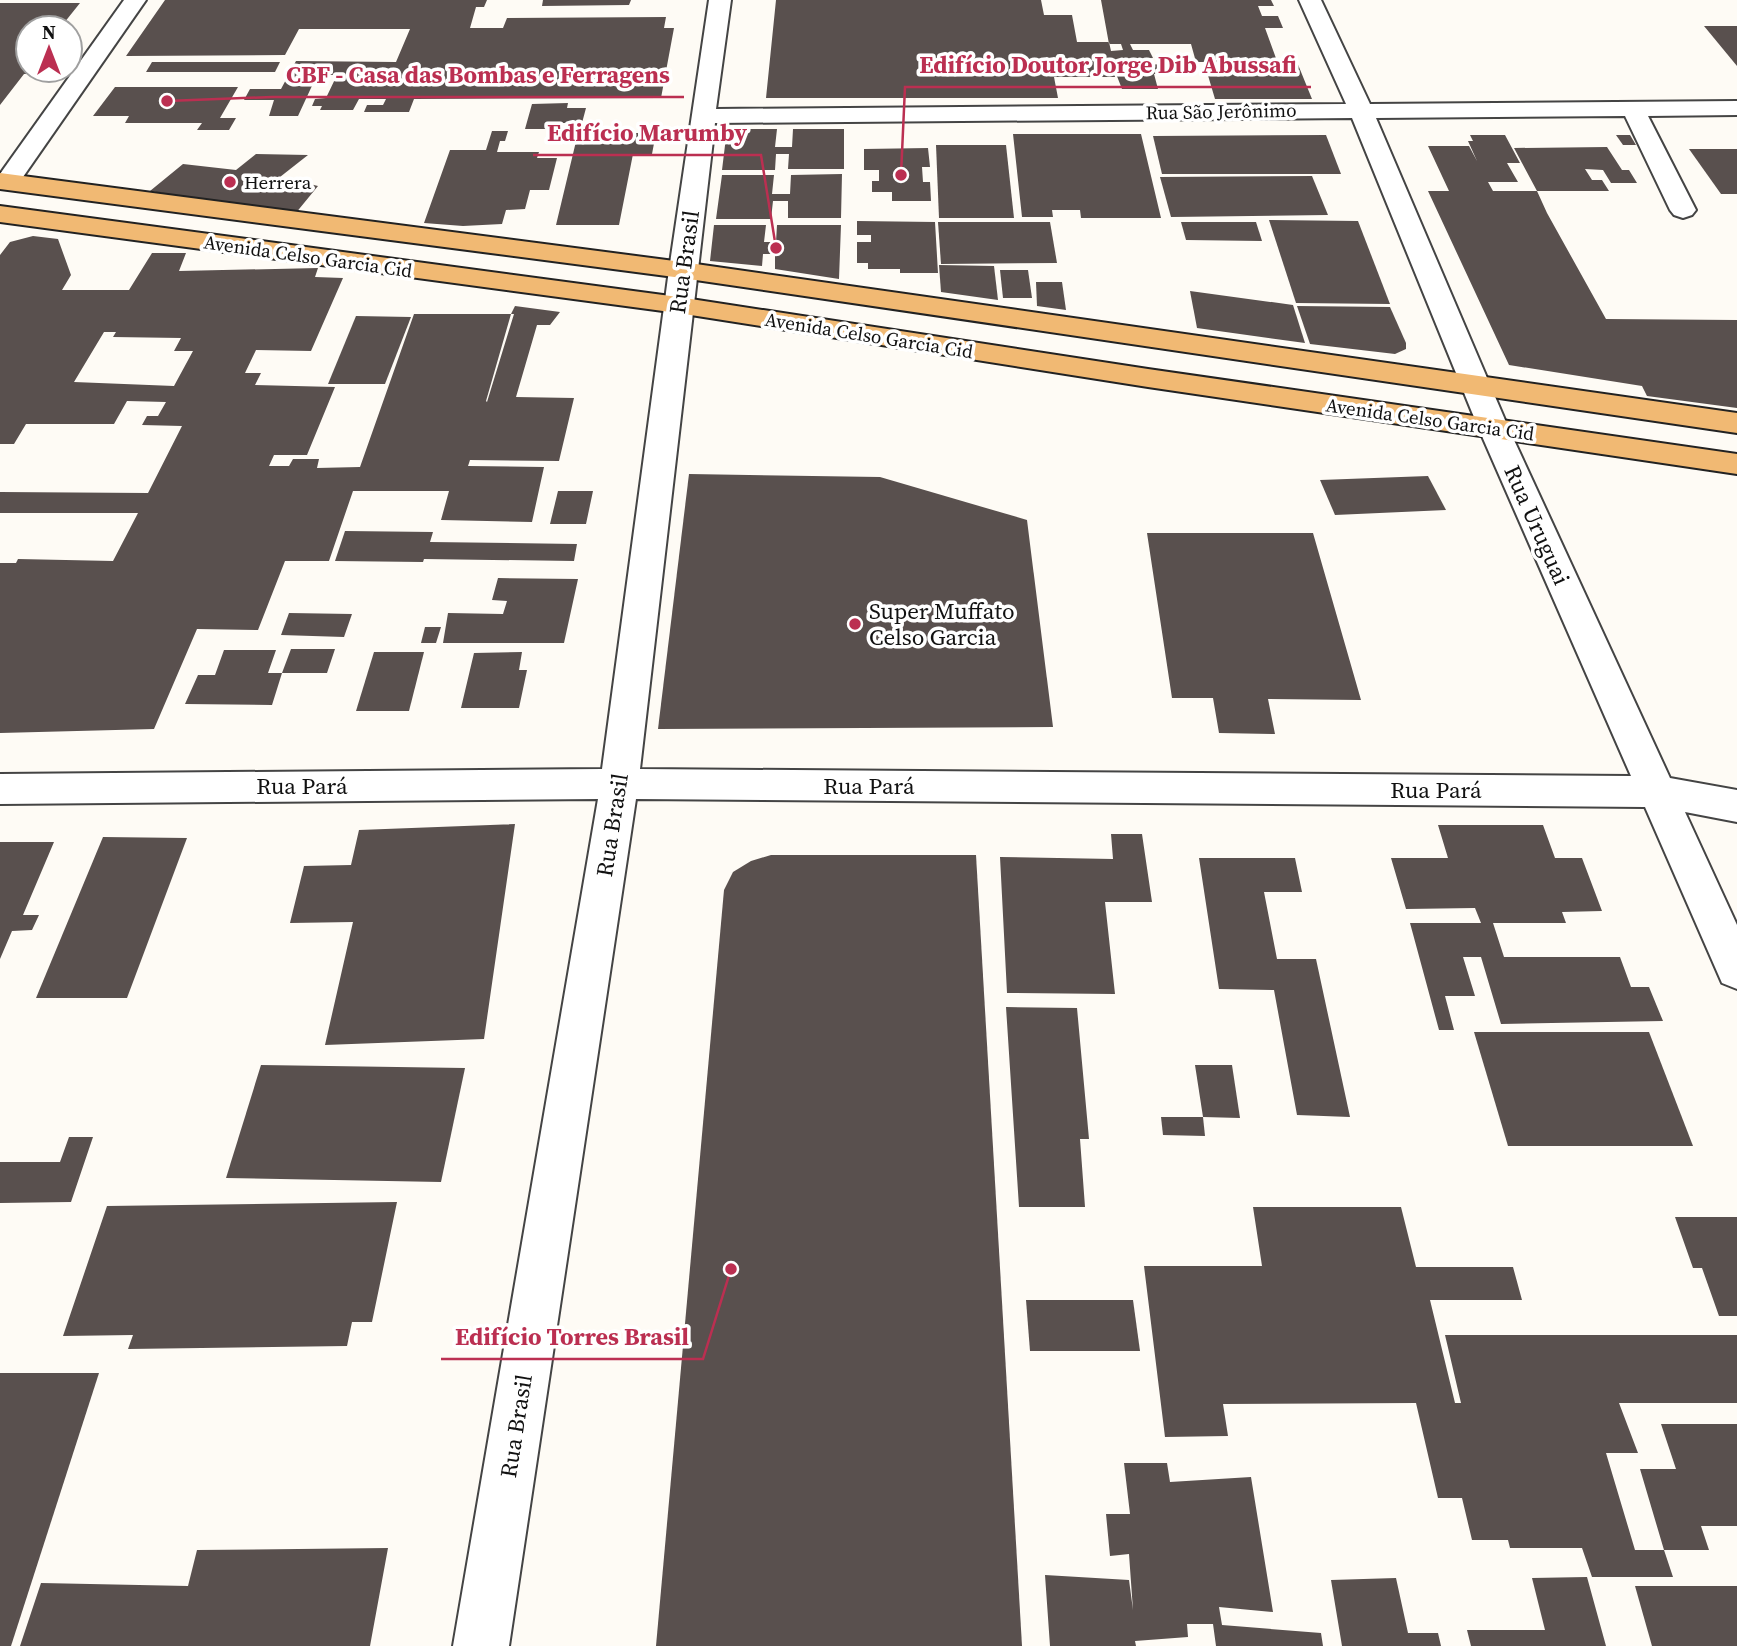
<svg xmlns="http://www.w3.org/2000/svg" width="1737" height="1646" font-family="'Source Serif 4',serif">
<rect width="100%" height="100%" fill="#fefbf5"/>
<!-- building -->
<g fill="#59504e" fill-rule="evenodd">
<path d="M165 0H487L484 7H476L470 28H503L507 18 666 17 664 28H674L661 98 414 99 409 112H364L367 105H383L386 99H359L353 110H320L322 106H312L315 99 326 98 337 75H317L298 116H269L274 100H244L250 89H281L296 61 396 62 410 29H299L285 55 126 56Z"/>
<path d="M543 0H631L629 5 542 6Z"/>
<path d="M776 0H1041L1044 15H1072L1077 42H1109L1111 51 1123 50 1121 44H1109L1101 0H1271L1274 6H1258L1262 16H1278L1283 28H1265L1277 61 1297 62 1312 99H1215L1204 62H1196L1191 44H1130L1133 50H1149L1153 58 1112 60 1115 77H1054L1058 98H766Z"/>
<path d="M0 3H80L60 28H28L25 32H28V70H50L46 74H24L0 105Z"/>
<path d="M1704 26H1737V66Z"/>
<path d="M152 62H280L275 72H146Z"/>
<path d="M1167 64 1170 74H1154L1158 89H1122L1113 66Z"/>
<path d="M115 87H238L220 118H236L229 130H197L202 123H125L129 116H93Z"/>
<path d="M568 103 567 108H586L582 123H562L560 129H525L532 104Z"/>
<path d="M727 129H777L775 147H792L793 129H844V169H788L789 154H776L775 170H722Z"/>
<path d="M492 131H508L505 141H500L497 152H539L537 158H557L549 190H530L525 209 506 210 502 224 463 226 424 223 450 150H486Z"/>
<path d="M578 133H656L652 154H633L619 225H556Z"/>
<path d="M1013 134H1141L1161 218H1081L1080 210H1052L1053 217H1022Z"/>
<path d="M1326 135 1341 174H1162L1153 136Z"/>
<path d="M1470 135H1505L1520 163H1507L1518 182H1488L1493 191H1537L1514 148 1607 147 1622 170H1629L1637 183H1611L1603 170 1585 169 1592 180H1602L1609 191H1537L1547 213 1606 319 1737 320V408L1647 396 1642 386 1509 365 1428 191H1449L1428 146H1469L1477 161 1468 141H1473Z"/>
<path d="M1616 135H1630L1636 145H1623Z"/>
<path d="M936 145H1006L1014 218H939Z"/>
<path d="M928 148 930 167H922L923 182H930L931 201H892V192H872V181H879V170H864V149Z"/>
<path d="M1689 149H1737V194H1721Z"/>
<path d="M256 154 308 155 280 177 318 186 295 214 150 191 183 164 236 170Z"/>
<path d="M842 174 841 218H788V201H773L771 219H716L722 175H774L772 194H790L791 175Z"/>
<path d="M1312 176 1328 215 1171 217 1160 177Z"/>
<path d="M1269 220 1358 221 1390 304 1296 303Z"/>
<path d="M857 221 935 222 938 273H900V269H868V263H857V242H871V235H857Z"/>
<path d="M938 222H1050L1057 263 941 264Z"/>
<path d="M1181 222H1256L1262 241 1186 240Z"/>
<path d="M714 225H766L764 242H776L777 225H841L839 279 775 269V254H763L762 266 710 261Z"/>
<path d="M33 236 58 239 71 275 62 290H129L152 253H186L179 271 318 268 315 277 343 278 311 351 256 350 245 373H261L255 385 335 387 307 455H274L269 466H289L293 459H319L317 468 360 467 414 314H511L515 306 560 312 550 325H537L516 397 574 398 559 461 470 460 468 466 544 467 532 522 441 520 449 491H353L329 561H285L258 630 197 629 154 729 0 733V563H16L18 559 113 561 138 513H0V492L148 493 182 426 142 425 147 416H158L166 402 127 401 114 424H26L14 444H0V255L10 242ZM511 314H514L487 402 486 401ZM104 332H116L113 337 181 338 174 351H193L174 386 74 382Z"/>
<path d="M939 265 994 266 998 300 941 292Z"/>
<path d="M1000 270H1028L1032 298H1003Z"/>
<path d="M1036 282H1062L1066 310 1037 306Z"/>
<path d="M1190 291 1293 305 1305 343 1197 328Z"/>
<path d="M1297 306 1390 307 1406 343V349L1395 354 1310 344Z"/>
<path d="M356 316 411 317 385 384H328Z"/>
<path d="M689 474 880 477 1027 520 1053 727 658 729Z"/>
<path d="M1428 476 1446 510 1335 515 1320 480Z"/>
<path d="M558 491H593L586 524H550Z"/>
<path d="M345 531 433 532 430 542 577 544 574 561 424 559 423 562 335 561Z"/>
<path d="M1147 533H1313L1361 700 1268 699 1275 734 1219 733 1213 698H1172Z"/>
<path d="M498 578 578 579 564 643H443L448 613 503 614 507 601 492 600Z"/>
<path d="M289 613 352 614 344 637 281 635Z"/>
<path d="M425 627H441L436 643H421Z"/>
<path d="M291 649H335L327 673H282L272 705 185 704 198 675H215L224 650H276L268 673H282Z"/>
<path d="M374 652H424L409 711H356Z"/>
<path d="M522 652 519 670H527L519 708H461L474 653Z"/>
<path d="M515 824 484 1039 325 1045 353 922 290 923 304 866 351 865 359 830Z"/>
<path d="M1438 825H1543L1555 858H1582L1602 911 1562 912 1566 923H1493L1504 957H1620L1631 987H1649L1663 1021 1501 1024 1481 957H1463L1475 996H1445L1454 1030H1439L1410 923H1481L1475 908 1406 909 1391 858H1448Z"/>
<path d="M1111 834H1142L1152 902H1105L1115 994 1007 993 1000 857 1113 859Z"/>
<path d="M103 837 187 838 127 998H36Z"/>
<path d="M0 842H54L23 915H39L32 930 12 931 0 959Z"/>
<path d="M771 855H976L1022 1646H656L724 890 733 872 751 861Z"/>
<path d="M1199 858H1295L1302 892H1264L1277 959H1316L1350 1117 1297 1115 1274 990 1219 989Z"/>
<path d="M1006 1007 1077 1008 1089 1139H1080L1085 1207H1019Z"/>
<path d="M1474 1032H1649L1693 1146H1508Z"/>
<path d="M261 1065 465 1068 441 1182 226 1178Z"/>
<path d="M1195 1065H1232L1240 1118 1203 1117Z"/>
<path d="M1161 1117H1203L1205 1136 1163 1135Z"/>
<path d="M69 1137H93L71 1202 0 1203V1162H60Z"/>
<path d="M397 1202 372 1322H352L347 1346 128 1349 133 1335 63 1336 107 1206Z"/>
<path d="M1253 1207H1401L1416 1267H1513L1522 1300H1430L1455 1403H1461L1445 1335H1737V1403H1619L1638 1453H1606L1635 1550H1664L1673 1577H1592L1582 1548H1510L1508 1540H1472L1462 1498H1438L1416 1403 1223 1404 1228 1436 1165 1437 1144 1266H1262Z"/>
<path d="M1675 1217H1737V1316H1719L1702 1268H1693Z"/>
<path d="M1026 1300H1133L1140 1351H1030Z"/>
<path d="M0 1373H99L11 1646H0Z"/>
<path d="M1661 1424H1737V1526H1701L1709 1550H1664L1640 1469H1676Z"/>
<path d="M1124 1463H1167L1170 1482 1251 1477 1273 1612 1219 1607 1222 1625 1321 1633 1323 1646H1216L1213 1624H1187L1188 1637 1135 1641 1136 1646H1050L1045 1575 1129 1580 1133 1610 1129 1554 1110 1556 1106 1514H1130Z"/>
<path d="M388 1548 370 1646H20L41 1583 188 1586 197 1550Z"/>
<path d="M1587 1577 1606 1646H1471L1467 1630H1545L1532 1578Z"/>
<path d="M1396 1578 1408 1633H1438L1441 1646H1342L1331 1580Z"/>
<path d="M1635 1586H1737V1646H1652Z"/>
</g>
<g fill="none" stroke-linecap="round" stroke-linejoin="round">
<!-- minor casing -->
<g stroke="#444" stroke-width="4">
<g id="minor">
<path d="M124 0H146L16 187 0 188V174Z"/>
<path d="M709 0H731L716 109 1346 104 1299 0H1321L1370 104 1737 101V115L1648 116 1696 210 1692 215 1683 218 1674 215 1670 210 1625 116 1376 118 1508 427 1670 778 1737 790V822L1685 812 1737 925V989L1722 983 1645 807 636 799 509 1646H453L598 799 0 804V774L602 769 669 270ZM1352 118 1478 427 1631 776 640 769 715 123Z"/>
</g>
</g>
<!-- major casing -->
<g stroke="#222" stroke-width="4">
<g id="major">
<path d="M0 173 682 262 1737 413V433L682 278 0 189Z"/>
<path d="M0 206 678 297 1148 369 1737 454V474L1148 387 678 313 0 222Z"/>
</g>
</g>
<!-- minor -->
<use href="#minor" fill="#fff" fill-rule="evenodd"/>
<!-- major -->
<use href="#major" fill="#f1b973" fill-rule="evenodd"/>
</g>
<!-- markers -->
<g fill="#bb2f51" stroke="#fff" stroke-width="2.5">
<circle cx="230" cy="182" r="7"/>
<circle cx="855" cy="624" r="7"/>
</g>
<g text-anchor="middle" stroke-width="7" stroke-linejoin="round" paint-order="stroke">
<!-- far-street labels -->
<g font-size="19" fill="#111" stroke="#fff">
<text transform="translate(1221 111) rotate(-1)" y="7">Rua São Jerônimo</text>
<text transform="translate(308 256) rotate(8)" y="7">Avenida Celso Garcia Cid</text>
<text transform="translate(869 335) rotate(9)" y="7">Avenida Celso Garcia Cid</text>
<text transform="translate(1430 419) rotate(8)" y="7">Avenida Celso Garcia Cid</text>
</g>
<!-- far-poi labels -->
<g font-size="19" fill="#111" stroke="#fff" text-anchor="start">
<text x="244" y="189">Herrera</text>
</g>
<!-- street labels -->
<g font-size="23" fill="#111" stroke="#fff">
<text transform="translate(684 262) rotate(-82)" y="8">Rua Brasil</text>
<text transform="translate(1537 525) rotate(66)" y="8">Rua Uruguai</text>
<text x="302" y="794">Rua Pará</text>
<text x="869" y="794">Rua Pará</text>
<text x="1436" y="798">Rua Pará</text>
<text transform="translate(612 825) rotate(-81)" y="8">Rua Brasil</text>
<text transform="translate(516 1426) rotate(-81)" y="8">Rua Brasil</text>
</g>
<!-- poi labels -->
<g font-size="23" fill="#111" stroke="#fff" text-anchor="start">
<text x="869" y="619">Super Muffato<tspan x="869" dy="26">Celso Garcia</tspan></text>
</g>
</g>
<!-- callouts -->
<path fill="none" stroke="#bb2f51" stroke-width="2.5" d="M901 175L905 87H1311M167 101L272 97H684M776 248L761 155H533M731 1269L703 1359H441"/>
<g fill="#bb2f51" stroke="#fff" stroke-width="2.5">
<circle cx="901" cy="175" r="7"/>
<circle cx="167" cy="101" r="7"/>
<circle cx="776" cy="248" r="7"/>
<circle cx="731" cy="1269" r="7"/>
</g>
<g font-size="24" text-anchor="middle" font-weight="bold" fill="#bb2f51" stroke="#fff" stroke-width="7" stroke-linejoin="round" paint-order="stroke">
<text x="1108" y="73">Edifício Doutor Jorge Dib Abussafi</text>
<text x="478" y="83">CBF - Casa das Bombas e Ferragens</text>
<text x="647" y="141">Edifício Marumby</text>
<text x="572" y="1345">Edifício Torres Brasil</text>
</g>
<!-- north arrow -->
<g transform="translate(49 49)"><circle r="33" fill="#ffffff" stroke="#a0a0a0" stroke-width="2"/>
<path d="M0-5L12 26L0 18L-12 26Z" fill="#bb2f51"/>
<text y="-10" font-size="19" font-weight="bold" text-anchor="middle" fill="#111111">N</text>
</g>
</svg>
